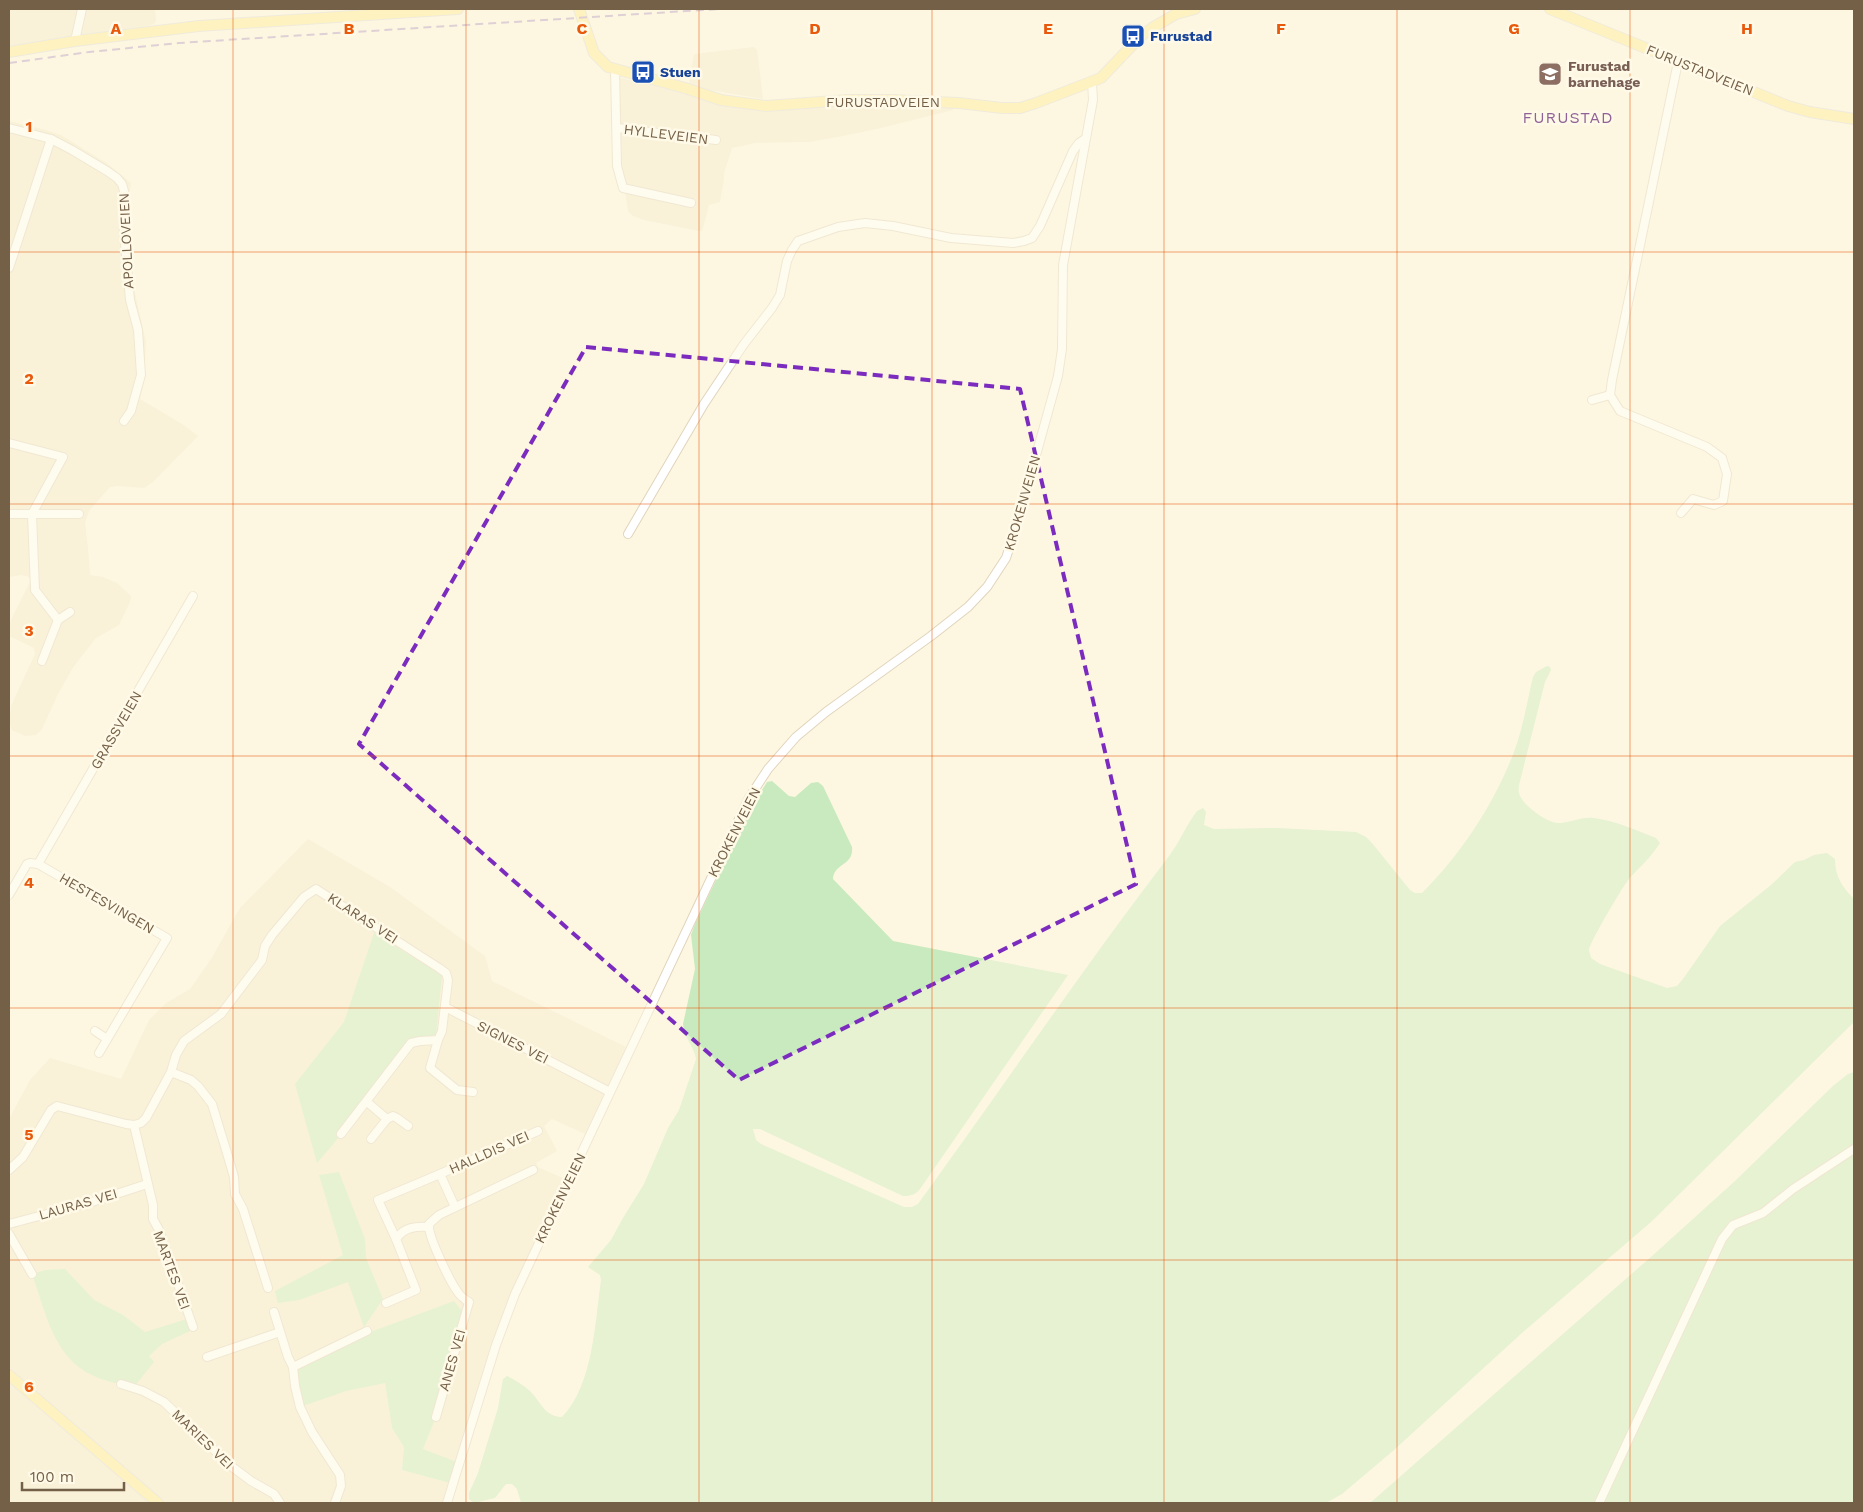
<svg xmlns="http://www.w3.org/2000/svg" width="1863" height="1512" font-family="'Work Sans',sans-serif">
<rect width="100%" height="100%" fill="#fdf7e1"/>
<!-- residential -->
<g fill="#f4eacf">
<path d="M9 9H155L156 21 154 24 147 26 9 46Z"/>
<path d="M754 47 757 50 763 99 699 88 691 85 689 82 694 54Z"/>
<path d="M621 78 668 89 707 101 748 109H767L867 103 953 108V110L881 128 843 136 809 142 755 143 732 148 724 173V179L720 202 709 205 703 228 702 231H698L644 220 633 216 628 211 619 150V80Z"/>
<path d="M9 121 46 130 61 135 108 164 131 183 127 214 133 284 146 342 144 379 140 399 182 424 198 436 153 482 144 488 117 486 110 487 89 511 85 523 88 548 90 575 103 577 117 583 131 596 130 602 119 625 96 638 74 666 58 694 42 729 36 735 25 736 12 730 9 722 11 706 35 654 34 648 9 636 10 622 31 580 30 577 21 575 9 577Z"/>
<path d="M308 839 390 887 485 956 492 981 626 1047 585 1134 552 1119 544 1126 557 1151 536 1163 538 1167 565 1179 503 1313 457 1462 423 1449 436 1417 385 1383 392 1428 404 1447 402 1470 450 1483 445 1503H9V1119L30 1080 50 1058 121 1079 149 1020 166 1003 190 989 211 959 240 908Z"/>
</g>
<!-- green -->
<g fill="#c9eabf">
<path d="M1547 666 1550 667 1551 670 1545 682 1520 781C1519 785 1518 790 1519 793 1521 804 1546 822 1557 823 1570 823 1582 816 1594 818 1616 821 1636 830 1656 838L1660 843C1649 860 1641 865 1629 879 1623 886 1590 942 1589 950 1589 953 1591 955 1591 958L1600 964 1667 988 1677 986 1683 979 1720 926 1771 885 1795 862 1804 860 1814 855 1827 853 1835 859C1835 876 1842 887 1854 899V1022L1651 1222 1523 1332 1394 1450 1342 1494 1326 1503H521L517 1489 512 1484H506L495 1498 474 1503 469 1499V1493L478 1473 498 1408 503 1379 507 1376C515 1380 523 1385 530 1391 540 1401 545 1417 562 1417 593 1385 595 1323 601 1280L600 1275 588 1267 611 1240 623 1218 644 1184 668 1128 679 1110 696 1059C694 1046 684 1038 683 1024L695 969 691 935 695 924 749 811 767 782 772 781 789 796 795 797 811 783 818 782 823 786 852 847C854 866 834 863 833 879L893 941 1068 975 920 1189C915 1195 911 1196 903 1196L760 1129H753L756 1140 761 1144 904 1207H912L918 1204C1002 1088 1082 970 1169 856 1180 842 1186 825 1197 811L1203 808 1206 812 1204 825 1214 829 1277 828 1356 832 1366 837 1372 843 1410 890 1415 893H1422C1462 853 1494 804 1514 752 1523 728 1527 702 1533 677L1536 672Z"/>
<path d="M374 933 442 975 436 1035 410 1040C379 1080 352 1124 317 1163L295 1084 344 1022Z"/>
<path d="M1854 1072V1503H1370L1652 1256 1735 1181 1834 1085 1848 1074Z"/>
<path d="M339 1172 365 1239 366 1258 383 1299 364 1327 348 1282 299 1300 278 1303 275 1291 343 1255 319 1175Z"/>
<path d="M65 1269 94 1300 123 1315 145 1332 187 1319 190 1331 162 1344 149 1356 154 1362 134 1387C121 1384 106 1382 94 1376 53 1358 46 1312 32 1274L46 1270Z"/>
<path d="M454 1301 465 1315 436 1417 423 1449 457 1462 450 1483 402 1470 404 1447 392 1428 385 1383 346 1391 300 1407 293 1367 333 1346Z"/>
</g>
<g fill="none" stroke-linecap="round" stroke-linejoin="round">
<!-- minor casing -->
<g stroke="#e1d4bd" stroke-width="10">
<g id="minor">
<path d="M75 41 82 9"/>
<path d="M1678 62 1612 380 1610 395 1620 411 1707 447 1722 458 1727 474 1723 501 1714 505 1693 499 1681 513"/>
<path d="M615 70 617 166 623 188 691 203"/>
<path d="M9 128 51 139 72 150 107 171 117 178 122 184 124 191 123 221 130 300 138 330 141 375 131 411 124 421"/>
<path d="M617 128 716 140"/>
<path d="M9 268 51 139"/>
<path d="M1592 400 1610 395"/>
<path d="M9 443 63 457 32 514H9"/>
<path d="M628 534 704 404 744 344 772 308 780 295 787 261 792 250 798 241 838 227 865 223 893 226 951 238 1013 243 1024 241 1032 238 1040 226 1073 151 1079 143 1085 139"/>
<path d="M58 620 35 590 32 514H79"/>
<path d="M42 661 58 620 70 612"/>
<path d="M38 864 193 596"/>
<path d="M9 895 27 864 30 863 38 864 167 938 99 1053"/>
<path d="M445 1007 610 1092"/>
<path d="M95 1031 107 1039"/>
<path d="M438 1040 430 1068 457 1090 473 1092"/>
<path d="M171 1072 191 1080 198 1086 212 1104 227 1153 234 1177 235 1194 243 1209 268 1288"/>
<path d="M367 1102 387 1119"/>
<path d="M134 1125 153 1205V1219L159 1230 193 1327"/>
<path d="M371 1139 387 1119 393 1116 397 1118 408 1126"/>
<path d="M9 1170 23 1157 51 1110 57 1106 126 1124 134 1125 141 1123 146 1118 171 1072 176 1055 184 1041 221 1014 262 960 265 946 272 935 304 897 316 889 439 968 446 973 448 980 442 1031 438 1040 420 1041 411 1043 341 1134"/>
<path d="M455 1207 440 1174 538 1131"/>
<path d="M9 1224 92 1202 147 1184"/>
<path d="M9 1234 32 1274"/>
<path d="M396 1239C404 1227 416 1226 429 1227"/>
<path d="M386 1303 416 1290 396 1239 378 1200 440 1174"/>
<path d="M274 1312 288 1357 293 1367 295 1386 300 1407 312 1432 340 1475 341 1486 335 1503"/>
<path d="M207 1357 280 1332"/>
<path d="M293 1367 367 1331"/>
<path d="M121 1384 143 1391 164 1402 231 1466 251 1481 274 1494 280 1503"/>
<path d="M436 1417 469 1302C464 1299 460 1296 457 1291 450 1281 427 1235 429 1224L439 1215 533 1170"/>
<path d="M447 1503 496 1345 515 1294 749 798 768 769 796 737 826 712 931 636 968 607 987 587 1006 558 1015 531 1058 376 1062 349 1063 265 1093 100 1092 82"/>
<path d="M1599 1503 1722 1239 1733 1225 1763 1213 1793 1189 1854 1149"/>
</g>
</g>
<!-- major casing -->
<g stroke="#e0dcd7" stroke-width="12">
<g id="major">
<path d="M579 9 594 53 608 67 685 88 721 100 766 106 847 100H893L959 103 1002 108H1020L1036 103 1101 78 1141 36 1152 28 1176 14 1195 9"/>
<path d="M1550 9 1788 106 1810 112 1854 119"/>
<path d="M9 52 75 41 199 26 458 9"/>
<path d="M9 1375 158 1503"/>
</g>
</g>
<!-- minor -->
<use href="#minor" stroke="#fff" stroke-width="8"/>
<!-- major -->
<use href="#major" stroke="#fdea97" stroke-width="10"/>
<!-- rail -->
<path stroke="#bba0c6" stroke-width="2" stroke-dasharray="8 5" stroke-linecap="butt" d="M9 63 89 52 179 43 719 9"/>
</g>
<!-- marked area -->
<path d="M0 0H1863V1512H0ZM586 347 1020 389 1136 884 739 1080 359 744Z" fill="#fdf7e1" fill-opacity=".55" fill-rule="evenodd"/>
<path fill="none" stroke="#7b2cbf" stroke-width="4" stroke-dasharray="10 6" stroke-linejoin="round" d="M586 347 1020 389 1136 884 739 1080 359 744Z"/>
<!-- grid -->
<path fill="none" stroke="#e8590c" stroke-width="1" stroke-opacity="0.55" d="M233 9V1503M466 9V1503M699 9V1503M932 9V1503M1164 9V1503M1397 9V1503M1630 9V1503M9 252H1854M9 504H1854M9 756H1854M9 1008H1854M9 1260H1854"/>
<!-- icons -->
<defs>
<g id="bus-square" transform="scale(1.25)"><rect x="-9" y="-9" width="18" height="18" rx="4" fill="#1a4fb4" stroke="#fffae8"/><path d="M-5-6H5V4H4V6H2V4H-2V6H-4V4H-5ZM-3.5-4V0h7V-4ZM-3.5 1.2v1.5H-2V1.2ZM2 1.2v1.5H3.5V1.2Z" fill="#fff"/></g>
<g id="school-square" transform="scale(1.25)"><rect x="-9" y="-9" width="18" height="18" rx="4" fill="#8d6e63" stroke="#fffae8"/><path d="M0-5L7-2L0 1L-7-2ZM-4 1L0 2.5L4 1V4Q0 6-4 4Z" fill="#fff"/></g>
</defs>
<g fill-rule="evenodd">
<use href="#bus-square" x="1133" y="36"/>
<use href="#bus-square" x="643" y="72"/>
<use href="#school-square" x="1550" y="74"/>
</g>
<g text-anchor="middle" stroke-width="5" stroke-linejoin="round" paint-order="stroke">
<!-- transit labels -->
<g font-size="14" font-weight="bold" fill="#164399" stroke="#fffae8" text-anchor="start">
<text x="1150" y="41">Furustad</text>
<text x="660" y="77">Stuen</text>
</g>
<!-- education labels -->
<g font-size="14" font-weight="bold" fill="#785e54" stroke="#fffae8" text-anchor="start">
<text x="1568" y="71">Furustad<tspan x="1568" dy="16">barnehage</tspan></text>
</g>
<!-- street labels -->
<g font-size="14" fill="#746047" stroke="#fffae8">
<text transform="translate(1700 70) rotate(22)" y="5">FURUSTADVEIEN</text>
<text x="883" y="107">FURUSTADVEIEN</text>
<text transform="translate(666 134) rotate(7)" y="5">HYLLEVEIEN</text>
<text transform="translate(126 241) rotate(-93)" y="5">APOLLOVEIEN</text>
<text transform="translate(1022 503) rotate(-74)" y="5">KROKENVEIEN</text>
<text transform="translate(116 730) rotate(-60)" y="5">GRASSVEIEN</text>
<text transform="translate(734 832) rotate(-63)" y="5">KROKENVEIEN</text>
<text transform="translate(107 903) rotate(30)" y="5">HESTESVINGEN</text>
<text transform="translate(363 918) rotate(33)" y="5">KLARAS VEI</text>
<text transform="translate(513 1042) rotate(27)" y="5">SIGNES VEI</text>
<text transform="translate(489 1152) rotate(-24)" y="5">HALLDIS VEI</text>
<text transform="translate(560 1198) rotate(-64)" y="5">KROKENVEIEN</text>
<text transform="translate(78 1204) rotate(-16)" y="5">LAURAS VEI</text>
<text transform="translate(172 1270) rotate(70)" y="5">MARTES VEI</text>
<text transform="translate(452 1360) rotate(-74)" y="5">ANES VEI</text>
<text transform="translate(203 1439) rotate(44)" y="5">MARIES VEI</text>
</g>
<!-- quarter labels -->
<g font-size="16" letter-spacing="1" fill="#906398" stroke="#fffae8">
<text x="1568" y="123">FURUSTAD</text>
</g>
</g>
<g font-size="16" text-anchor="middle" font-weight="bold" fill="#e8590c" stroke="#fffae8" stroke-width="5" stroke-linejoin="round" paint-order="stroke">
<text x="116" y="34">A</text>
<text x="349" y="34">B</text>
<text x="582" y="34">C</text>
<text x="815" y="34">D</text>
<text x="1048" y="34">E</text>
<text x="1281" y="34">F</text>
<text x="1514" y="34">G</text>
<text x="1747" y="34">H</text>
<text x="29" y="132">1</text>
<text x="29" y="384">2</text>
<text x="29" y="636">3</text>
<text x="29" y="888">4</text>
<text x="29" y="1140">5</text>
<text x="29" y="1392">6</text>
</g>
<!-- border -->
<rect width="1863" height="1512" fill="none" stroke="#746047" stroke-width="20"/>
<!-- scale -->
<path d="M22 1482v8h102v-8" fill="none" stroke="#746047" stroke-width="2.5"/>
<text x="30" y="1482" font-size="15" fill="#746047" stroke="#fffae8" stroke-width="4" paint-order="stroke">100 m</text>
</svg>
